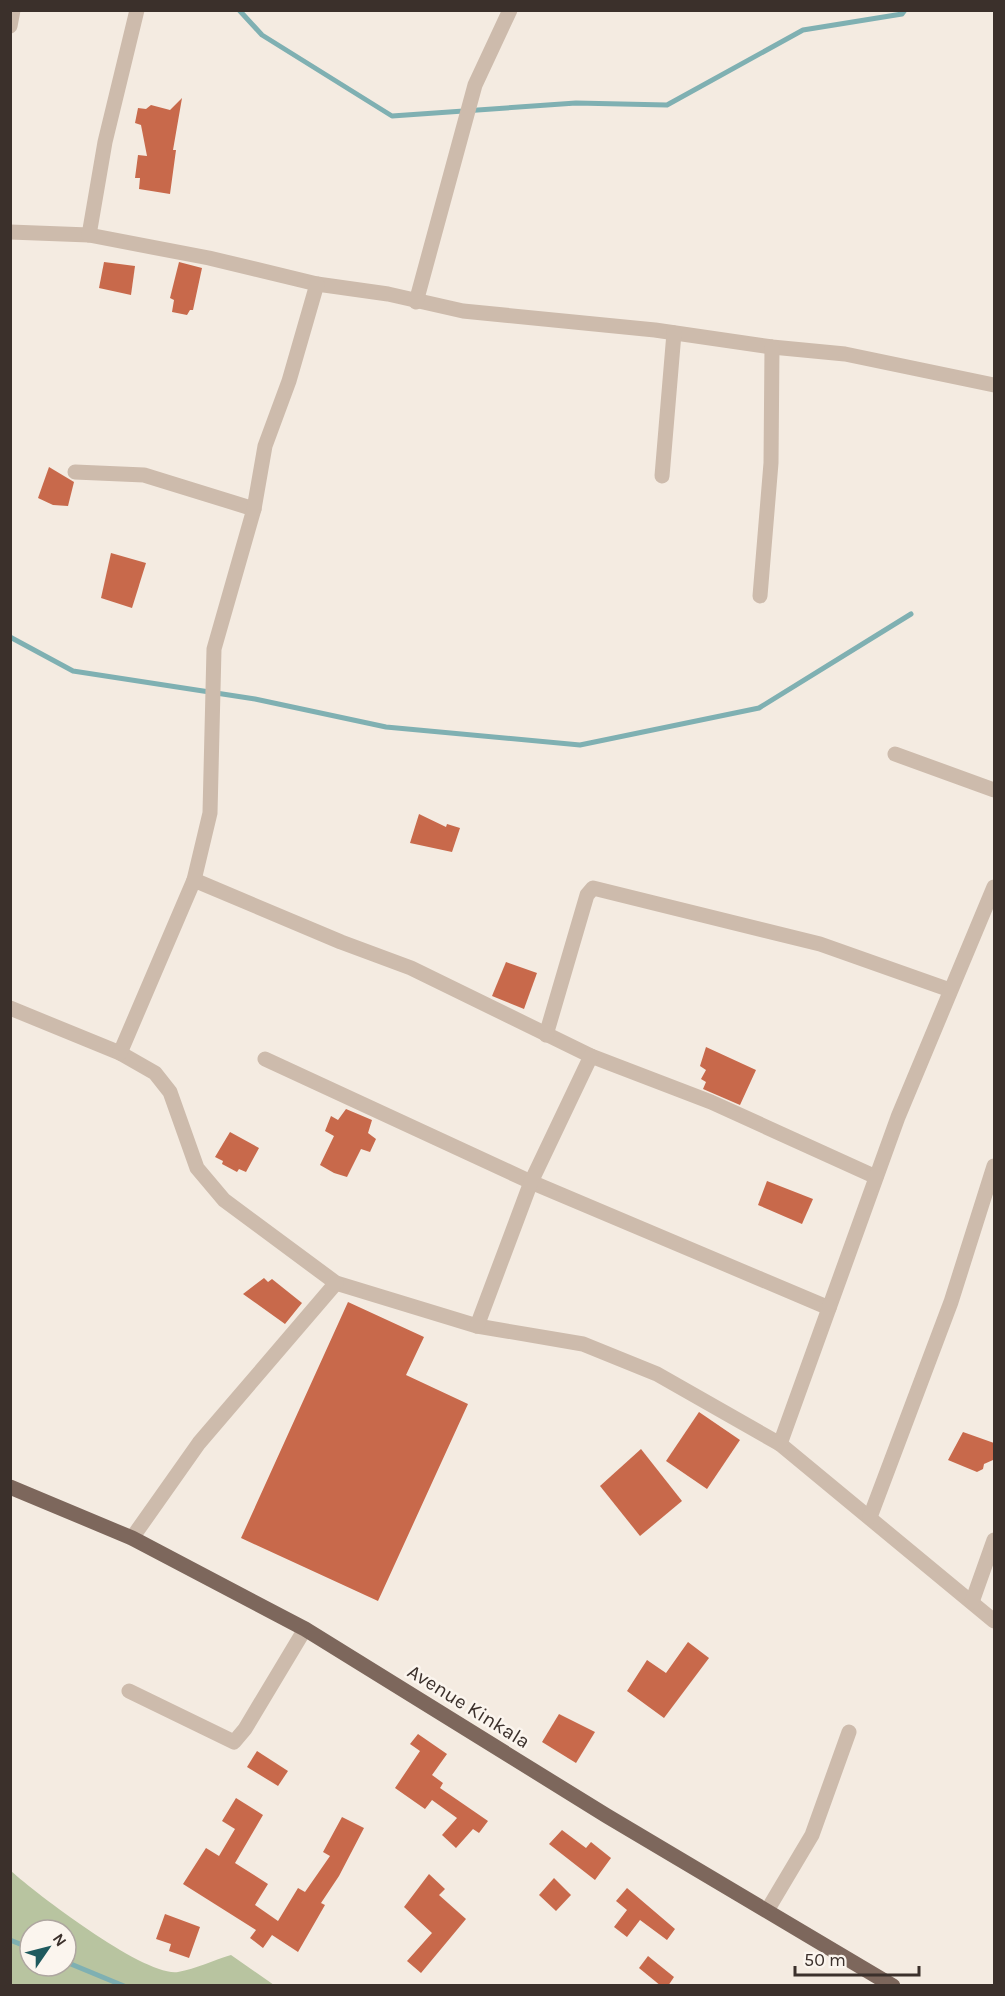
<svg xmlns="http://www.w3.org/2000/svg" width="1005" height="1996" font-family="Karla,sans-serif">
<rect width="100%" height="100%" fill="#f4ebe1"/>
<!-- green -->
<path fill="#b8c4a0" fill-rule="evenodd" d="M11 1871C38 1895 145 1977 178 1972 196 1969 214 1960 231 1955L274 1985H11ZM30 1930H66V1966H30Z"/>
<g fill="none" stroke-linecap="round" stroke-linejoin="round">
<!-- stream -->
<g stroke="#7fb0b2" stroke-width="5">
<path d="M239 10 262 35 392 116 576 103 667 105 803 30 902 14 905 10"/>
<path d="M10 637 73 671 255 699 386 727 580 745 759 708 911 614"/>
<path d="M10 1940 30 1948"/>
<path d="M66 1962 124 1986"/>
</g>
</g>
<!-- building -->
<g fill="#c8694b">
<path d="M182 98 173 150H176L170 194 139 189 140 178H135L138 155 147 156 141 125 135 123 138 108 146 109 151 105 170 110Z"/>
<path d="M104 262 135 266 131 295 99 288Z"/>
<path d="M179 262 202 268 193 310H190L187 315 172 312 174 300 170 298Z"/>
<path d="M49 467 74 482 68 506 53 505 38 498Z"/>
<path d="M111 553 146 563 132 608 101 598Z"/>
<path d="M419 814 446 827 447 824 460 828 452 852 410 843Z"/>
<path d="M506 962 537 973 524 1009 492 996Z"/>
<path d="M706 1047 756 1070 740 1105 703 1089 706 1082 701 1079 706 1070 700 1066Z"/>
<path d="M346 1109 372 1120 368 1133 376 1139 370 1152 361 1149 347 1177 334 1173 320 1165 334 1136 325 1131 331 1116 338 1120Z"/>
<path d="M230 1132 259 1148 246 1172 239 1169 237 1172 222 1164 223 1161 215 1157Z"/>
<path d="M767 1181 813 1199 802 1224 758 1205Z"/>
<path d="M264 1278 268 1282 272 1279 302 1303 285 1324 243 1294Z"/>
<path d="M348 1302 424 1337 406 1375 468 1404 378 1601 241 1538Z"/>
<path d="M699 1412 740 1440 707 1489 666 1461Z"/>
<path d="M963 1432 994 1443 993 1460 984 1464 983 1469 977 1472 948 1460Z"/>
<path d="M641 1449 682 1501 640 1536 600 1486Z"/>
<path d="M688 1642 709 1658 664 1718 627 1691 647 1660 666 1673Z"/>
<path d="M559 1714 595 1732 576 1763 542 1742Z"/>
<path d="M418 1734 447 1754 432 1775 443 1783 440 1788 488 1821 479 1833 473 1829 456 1848 442 1835 457 1818 432 1800 425 1809 395 1788 420 1751 410 1744Z"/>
<path d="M257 1751 288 1771 278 1786 247 1767Z"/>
<path d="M236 1798 263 1815 235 1863 268 1884 255 1905 278 1921 298 1888 305 1892 330 1856 323 1852 342 1817 364 1828 339 1876 321 1903 325 1905 298 1952 272 1935 263 1948 250 1938 256 1930 183 1884 206 1848 219 1856 235 1829 222 1821Z"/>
<path d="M562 1830 586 1848 591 1842 611 1858 595 1880 549 1844Z"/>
<path d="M429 1874 445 1889 439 1895 466 1919 421 1973 407 1961 432 1933 404 1907Z"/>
<path d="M554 1878 571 1895 556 1911 539 1895Z"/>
<path d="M627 1888 675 1929 667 1940 640 1920 627 1937 614 1927 627 1910 616 1901Z"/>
<path d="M165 1914 200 1927 189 1958 169 1951 171 1944 156 1939Z"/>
<path d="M648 1956 674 1977 668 1986H661L639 1968Z"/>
</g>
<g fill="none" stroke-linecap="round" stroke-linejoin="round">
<!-- minor -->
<g stroke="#cdbbac" stroke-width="15">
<path d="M10 26 13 10"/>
<path d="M10 232 89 235 209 258 317 284 388 294 463 311 655 330 772 347 845 354 994 385"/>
<path d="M89 235 105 142 137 10"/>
<path d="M416 302 475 85 510 10"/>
<path d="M75 472 144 475 254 509"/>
<path d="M662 476 674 333"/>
<path d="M760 596 771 463 772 347"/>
<path d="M895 754 994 790"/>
<path d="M194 880 341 942 411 968 591 1056 711 1102 876 1177"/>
<path d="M10 1008 120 1053 155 1073 170 1092 197 1168 224 1200 336 1283 477 1326 583 1344 657 1374 780 1444 994 1621"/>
<path d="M546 1035 587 895 593 888 820 944 950 990"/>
<path d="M120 1053 194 880 210 813 214 649 254 509 265 446 289 381 317 284"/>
<path d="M265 1059 531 1182 829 1308"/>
<path d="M477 1326 531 1182 591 1056"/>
<path d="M780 1444 898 1117 994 887"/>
<path d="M870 1517 951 1302 994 1166"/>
<path d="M132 1538 199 1443 336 1283"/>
<path d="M972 1602 994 1540"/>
<path d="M129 1691 234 1742 245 1729 305 1629"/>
<path d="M768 1909 812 1835 849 1732"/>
</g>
<!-- major -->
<path stroke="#7d675c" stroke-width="15" d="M10 1487 132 1538 305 1629 607 1816 893 1986"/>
</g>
<g text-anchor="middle" stroke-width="5" stroke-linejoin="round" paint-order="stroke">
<!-- street labels -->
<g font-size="20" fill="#3b302b" stroke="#fbf5ee">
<text transform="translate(469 1706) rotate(32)" y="7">Avenue Kinkala</text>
</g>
</g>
<!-- border -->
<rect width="1005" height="1996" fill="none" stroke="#3b302b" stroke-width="24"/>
<!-- north arrow -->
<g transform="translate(48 1948) rotate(55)"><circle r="28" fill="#fbf5ee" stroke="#aea6a0" stroke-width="1.5"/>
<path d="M0-4.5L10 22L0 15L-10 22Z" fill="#1f5a5e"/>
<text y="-9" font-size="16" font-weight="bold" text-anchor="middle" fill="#3b302b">N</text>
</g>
<!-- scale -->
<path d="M795 1966v9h124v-9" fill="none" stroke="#3b302b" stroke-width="3"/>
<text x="804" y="1966" font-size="18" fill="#3b302b" stroke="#fbf5ee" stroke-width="4.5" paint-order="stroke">50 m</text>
</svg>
